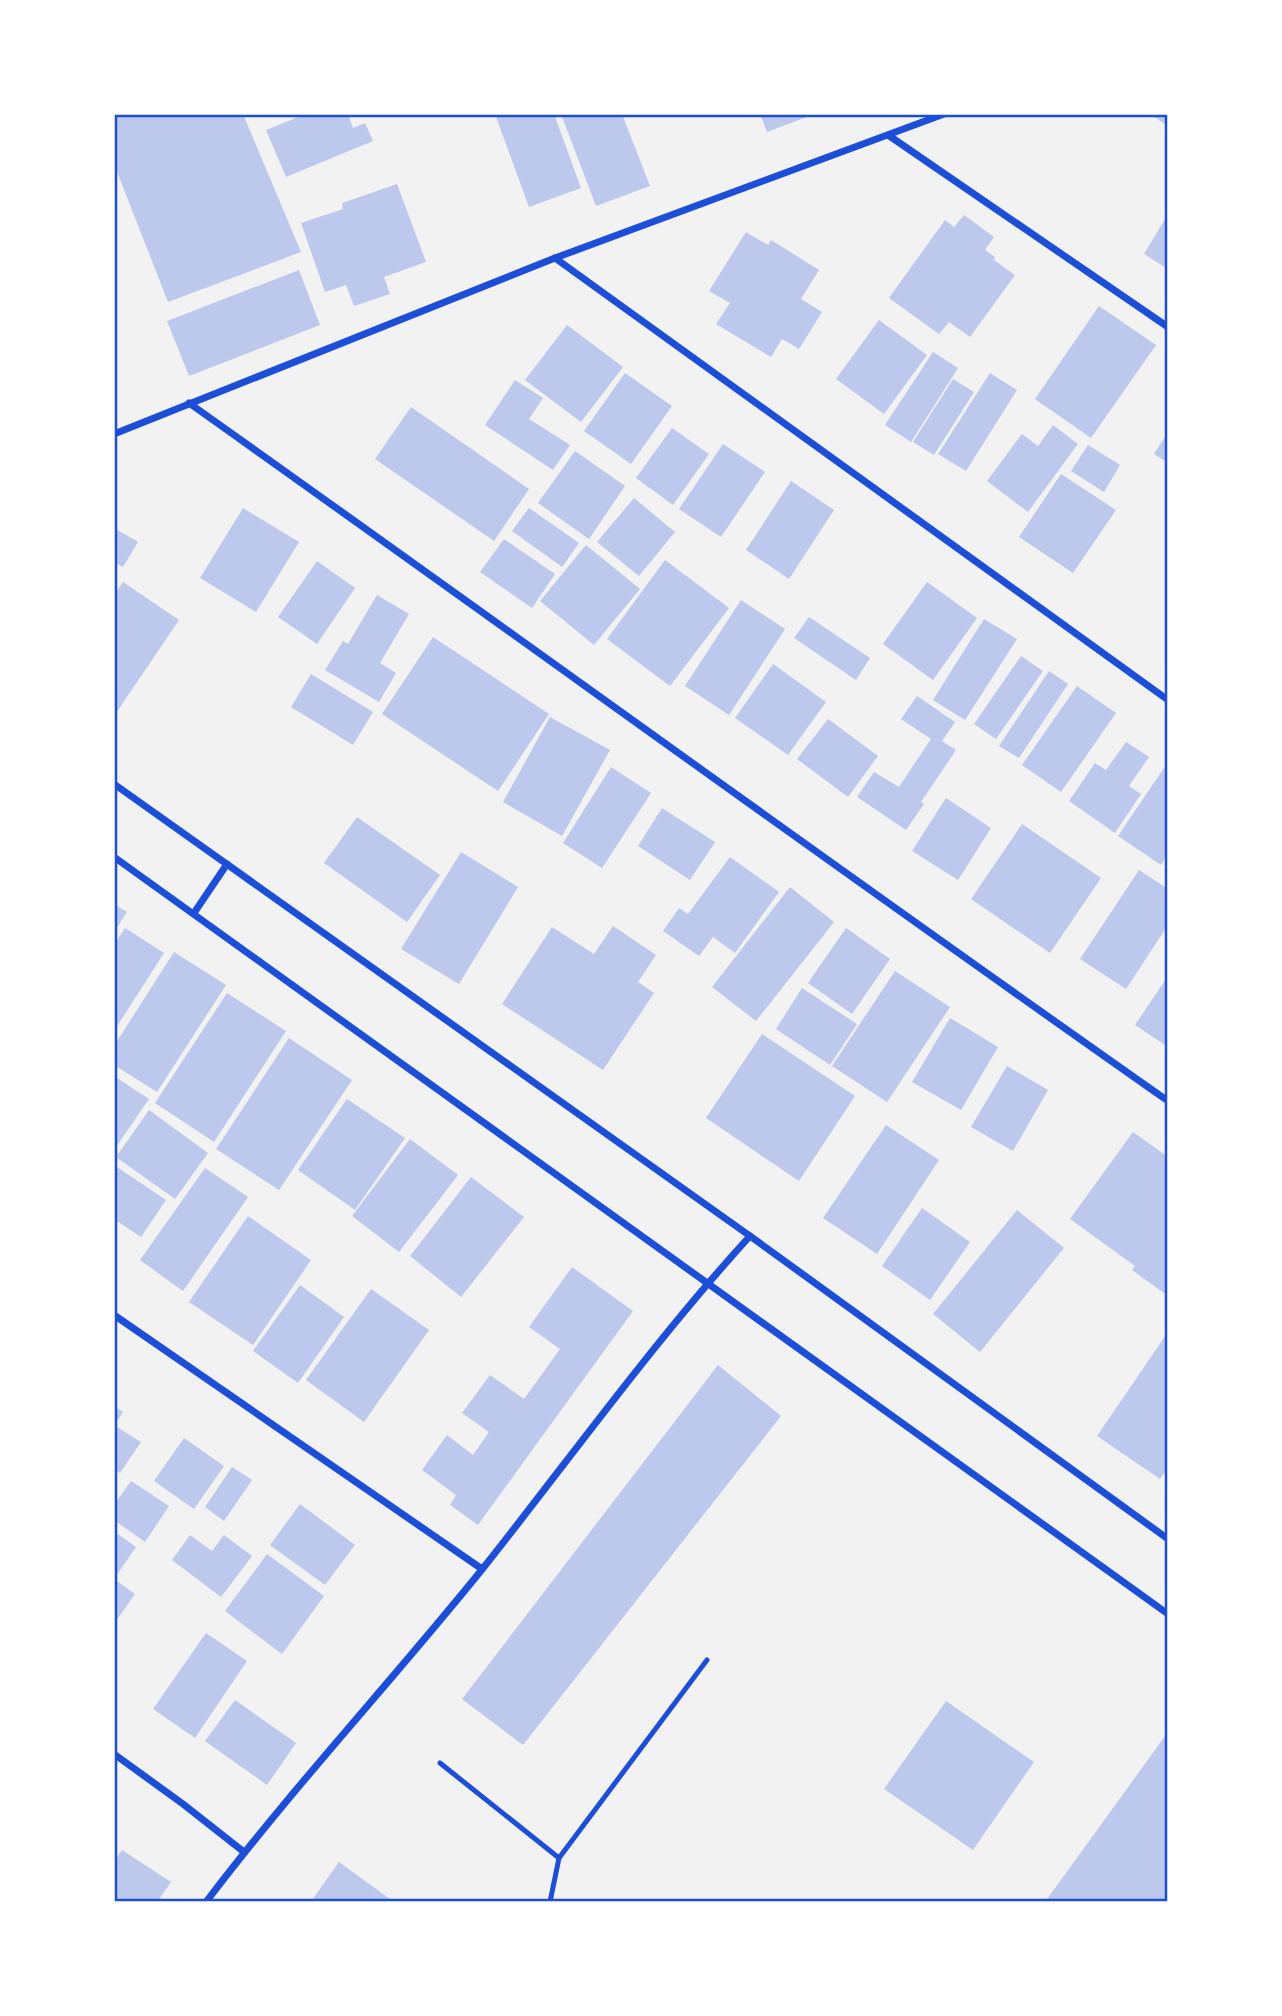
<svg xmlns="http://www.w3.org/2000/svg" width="1282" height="2016" font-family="'Nunito Sans',sans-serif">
<rect width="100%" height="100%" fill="#f2f2f2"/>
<!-- building -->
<g fill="#bdc9ec">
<path d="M114 114H243L301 252 168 302 114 164Z"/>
<path d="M306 114H348L353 128 365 123 373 141 286 177 266 130Z"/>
<path d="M495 114H554L581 188 529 207Z"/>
<path d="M561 114H622L650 186 596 206Z"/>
<path d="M760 114H815L767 132Z"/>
<path d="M1150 114H1168V126Z"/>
<path d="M397 184 426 262 384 277 390 294 354 306 346 285 325 292 301 223 343 209 342 203Z"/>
<path d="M1168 214V269L1144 254Z"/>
<path d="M964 215 994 237 985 250 995 257 994 260 1015 275 970 337 949 322 939 334 889 298 945 220 954 227Z"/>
<path d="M746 232 768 245 771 240 819 270 801 299 822 312 799 349 782 339 771 357 716 324 730 303 709 291Z"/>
<path d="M299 270 320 325 189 376 167 321Z"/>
<path d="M1099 306 1156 345 1091 438 1035 399Z"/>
<path d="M879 320 927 355 884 414 836 379Z"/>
<path d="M567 325 623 367 581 422 525 380Z"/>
<path d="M933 352 958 368 911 442 885 425Z"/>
<path d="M625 373 672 406 631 464 584 431Z"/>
<path d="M990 373 1017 390 966 471 938 454Z"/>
<path d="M953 379 974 392 934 455 913 442Z"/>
<path d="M515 380 543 398 529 419 570 445 553 470 485 425Z"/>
<path d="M411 407 529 489 494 541 375 459Z"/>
<path d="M1053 425 1078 444 1028 512 987 481 1022 434 1038 446Z"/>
<path d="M672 428 709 454 673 505 636 478Z"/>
<path d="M1168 432V463L1154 454Z"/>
<path d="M723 444 765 472 721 537 679 509Z"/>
<path d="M1088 445 1120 465 1104 492 1071 471Z"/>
<path d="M575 451 625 486 589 539 538 503Z"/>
<path d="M1061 474 1116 510 1073 573 1019 537Z"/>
<path d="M791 481 834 510 789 579 746 550Z"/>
<path d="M634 498 675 532 639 576 597 542Z"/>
<path d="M243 508 299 542 256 612 200 578Z"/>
<path d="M529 508 579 543 562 567 512 531Z"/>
<path d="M114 528 138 542 123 567 114 562Z"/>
<path d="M504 539 555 574 532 608 480 572Z"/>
<path d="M586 545 640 589 594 645 540 601Z"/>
<path d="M665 560 729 608 670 686 607 639Z"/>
<path d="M317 561 355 588 317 644 278 617Z"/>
<path d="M123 582 179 620 114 716V596Z"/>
<path d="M927 582 977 618 933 680 883 644Z"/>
<path d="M377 595 409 614 380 663 396 673 379 702 325 670 343 641 348 644Z"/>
<path d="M741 600 785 629 729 715 685 686Z"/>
<path d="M809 617 870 658 856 680 794 638Z"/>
<path d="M984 619 1017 639 965 720 933 700Z"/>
<path d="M433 637 549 714 498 791 382 714Z"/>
<path d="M1021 656 1043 671 996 739 974 724Z"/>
<path d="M773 664 826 702 788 755 735 718Z"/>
<path d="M1049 671 1068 684 1019 758 999 746Z"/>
<path d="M311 674 373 712 353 745 291 707Z"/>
<path d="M1077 686 1116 713 1061 792 1022 765Z"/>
<path d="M917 696 955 722 942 741 956 750 921 802 924 804 906 830 857 797 874 772 899 787 931 739 901 719Z"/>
<path d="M550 717 610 750 562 836 503 802Z"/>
<path d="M828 719 878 756 848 797 797 759Z"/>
<path d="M1126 742 1149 757 1129 786 1141 794 1115 833 1069 801 1095 763 1106 770Z"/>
<path d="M1168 762V853L1161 865 1118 836Z"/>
<path d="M611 767 651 793 602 868 563 843Z"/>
<path d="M946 798 991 828 958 880 912 851Z"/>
<path d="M662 808 715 842 690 880 638 846Z"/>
<path d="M357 817 440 875 407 922 324 863Z"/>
<path d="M1022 824 1101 878 1050 953 971 899Z"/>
<path d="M461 852 518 887 459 984 401 949Z"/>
<path d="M730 857 779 892 735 953 713 937 699 956 663 931 679 908 688 914Z"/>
<path d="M1139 870 1168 889V925L1126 989 1080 959Z"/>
<path d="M790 887 834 922 756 1021 712 987Z"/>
<path d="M114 904 127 912 114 932Z"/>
<path d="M613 926 656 955 638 982 654 993 603 1070 502 1004 552 927 594 954Z"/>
<path d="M125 928 164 953 114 1031V945Z"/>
<path d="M846 928 890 959 852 1014 808 983Z"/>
<path d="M174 952 226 985 157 1092 114 1065V1046Z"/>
<path d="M895 971 950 1007 887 1102 832 1066Z"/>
<path d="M1168 976V1047L1135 1025Z"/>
<path d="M802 988 857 1024 830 1065 776 1029Z"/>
<path d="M227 993 286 1031 214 1142 155 1103Z"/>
<path d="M950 1018 998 1047 961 1110 912 1082Z"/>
<path d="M762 1034 855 1096 799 1181 706 1118Z"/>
<path d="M289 1038 352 1080 279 1190 216 1149Z"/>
<path d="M1007 1066 1048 1090 1013 1151 971 1127Z"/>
<path d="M114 1076 149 1099 114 1150Z"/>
<path d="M347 1099 405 1138 355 1210 298 1170Z"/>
<path d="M149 1110 208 1153 175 1199 116 1157Z"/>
<path d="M886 1125 939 1160 877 1254 823 1218Z"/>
<path d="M1133 1132 1168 1157V1296L1132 1270 1135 1266 1070 1219Z"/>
<path d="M410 1139 458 1175 399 1252 352 1216Z"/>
<path d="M114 1165 166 1200 141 1237 114 1219Z"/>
<path d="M205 1168 248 1197 183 1291 140 1260Z"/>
<path d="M471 1177 524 1217 461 1297 410 1256Z"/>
<path d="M922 1208 970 1242 930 1300 882 1266Z"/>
<path d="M1017 1210 1064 1248 980 1352 933 1314Z"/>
<path d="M248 1216 311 1260 253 1345 189 1302Z"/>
<path d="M572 1267 633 1311 478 1525 450 1505 456 1495 422 1470 447 1435 473 1455 489 1432 462 1413 490 1375 524 1399 560 1349 529 1327Z"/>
<path d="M300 1285 344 1317 298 1383 253 1351Z"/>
<path d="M371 1289 429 1330 364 1422 306 1380Z"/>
<path d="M1168 1332V1468L1160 1479 1097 1436Z"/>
<path d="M718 1365 781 1416 523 1745 462 1699Z"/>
<path d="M114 1406 123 1412 114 1426Z"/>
<path d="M117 1427 141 1442 120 1473 114 1469V1432Z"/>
<path d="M184 1438 224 1466 194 1509 154 1481Z"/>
<path d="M232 1467 252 1480 224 1521 205 1507Z"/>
<path d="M131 1481 169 1506 145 1542 114 1520V1505Z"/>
<path d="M300 1504 355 1545 325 1585 270 1545Z"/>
<path d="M115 1532 136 1547 114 1579 135 1594 114 1624V1534Z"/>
<path d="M190 1535 212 1551 224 1535 252 1556 221 1597 172 1560Z"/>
<path d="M267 1554 324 1596 282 1654 225 1611Z"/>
<path d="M206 1633 247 1661 195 1738 153 1709Z"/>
<path d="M235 1700 296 1743 267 1785 205 1741Z"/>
<path d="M946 1701 1034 1762 973 1850 884 1789Z"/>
<path d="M1168 1732V1902H1045Z"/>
<path d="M122 1850 171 1882 157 1902H114V1862Z"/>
<path d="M339 1862 394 1902H315L312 1900Z"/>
</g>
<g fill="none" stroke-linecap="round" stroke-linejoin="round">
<!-- service -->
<g stroke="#1d4ed8" stroke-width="5">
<path d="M440 1763 559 1858"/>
<path d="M550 1902 559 1858 707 1660"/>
</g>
<!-- minor -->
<g stroke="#1d4ed8" stroke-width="7">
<path d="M888 135 1168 327"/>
<path d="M555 258 1168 700"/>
<path d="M189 403C516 635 840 871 1168 1101"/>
<path d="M114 434 555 258 944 114"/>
<path d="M114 784 750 1236 1168 1539"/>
<path d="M114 857 1168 1614"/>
<path d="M194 913 227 864"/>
<path d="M114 1315 482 1569"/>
<path d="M114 1754 183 1804 244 1852"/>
<path d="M206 1902C294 1786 393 1680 484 1567 572 1456 655 1340 750 1236"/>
</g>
</g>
<!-- border -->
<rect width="1282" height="2016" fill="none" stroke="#ffffff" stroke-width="231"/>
<rect x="116" y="116" width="1050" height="1784" fill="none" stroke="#1d4ed8" stroke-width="2.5"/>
</svg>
